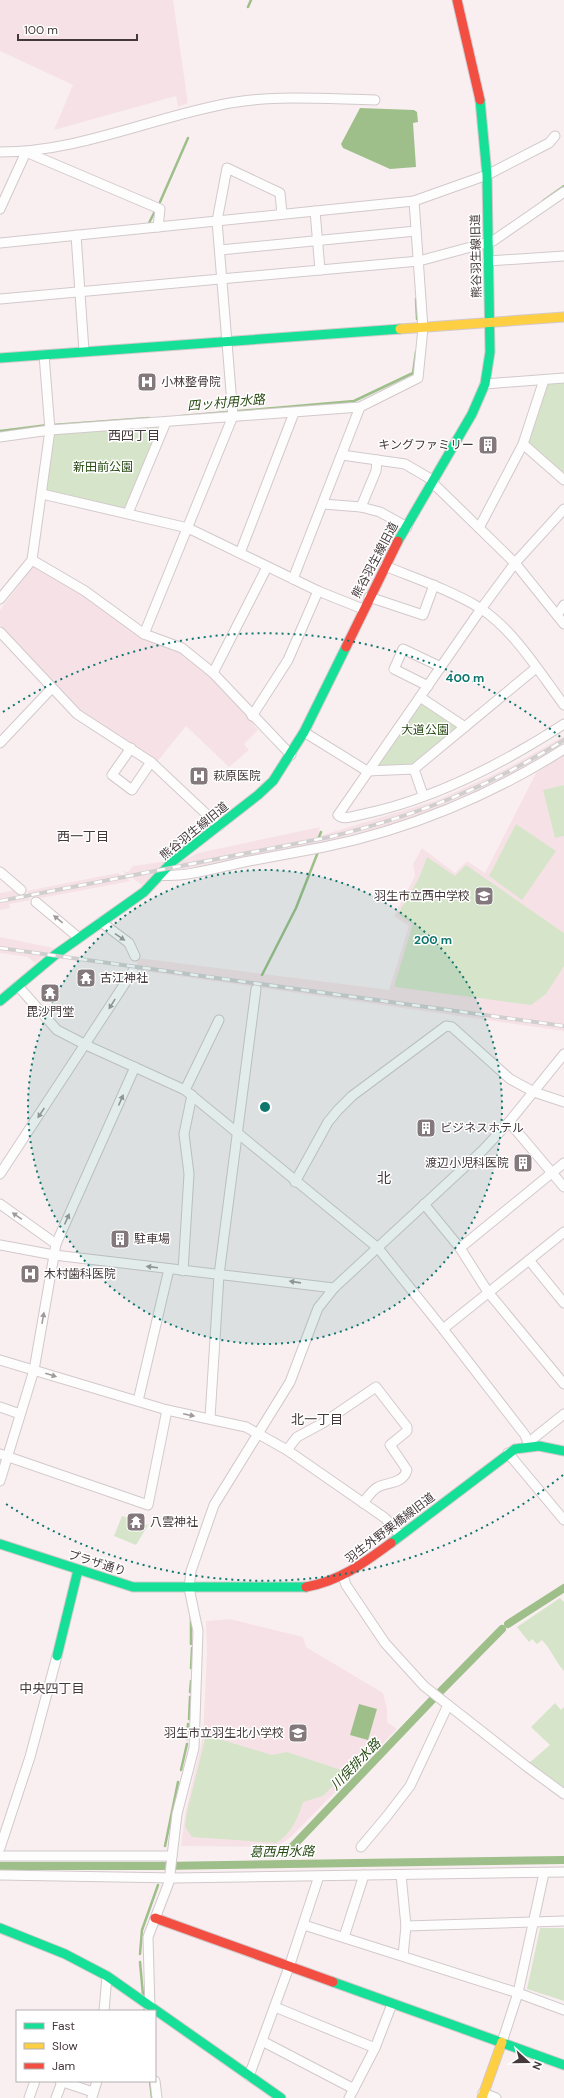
<svg xmlns="http://www.w3.org/2000/svg" width="564" height="2098" font-family="'DM Sans','Noto Sans JP',sans-serif">
<rect width="100%" height="100%" fill="#f9eff1"/>
<!-- built -->
<g fill="#f6e2e6">
<path d="M0 0H173L188 103 178 107 176 96 54 130 73 85 0 51Z"/>
<path d="M35 564 84 593 143 636 181 649 212 675 258 730 244 744 249 750 229 767 186 726 157 762 82 712 40 671 0 625V610Z"/>
<path d="M564 736V746L540 761 465 798 400 822 308 846 169 872 180 862 198 853 320 827 318 836 323 835 438 800 508 768Z"/>
<path d="M564 754V1031L136 970 138 958 389 990 409 926 394 916 415 876 413 864 422 848 455 873 467 861 485 873 536 773Z"/>
<path d="M167 861 142 885 122 871 128 872 133 866Z"/>
<path d="M118 873 131 881 36 899 26 891Z"/>
<path d="M17 890 31 900 9 904 10 908 0 910V893Z"/>
<path d="M0 937 54 948 35 963 28 957 0 953Z"/>
<path d="M230 1619 303 1637 306 1647 383 1693 387 1708V1722L397 1729 290 1838 275 1847 181 1846 185 1814 203 1736 207 1653 206 1621Z"/>
</g>
<!-- green -->
<g fill="#d6e5c9">
<path d="M564 381V475L526 443 546 383Z"/>
<path d="M166 422 128 513 42 494 50 430Z"/>
<path d="M421 702 460 727 412 767 373 768Z"/>
<path d="M564 785V836L555 838 543 790Z"/>
<path d="M516 824 556 851 522 900 489 876Z"/>
<path d="M427 857 455 876 466 865 564 933V966L546 994 531 1005 395 987V983L413 924 398 914 419 878Z"/>
<path d="M122 1516 148 1525 136 1545 114 1536Z"/>
<path d="M560 1598 564 1602V1671C555 1661 551 1649 542 1640L537 1644 532 1639 529 1642 517 1627Z"/>
<path d="M555 1703 561 1710 564 1707V1790L529 1763 550 1745 531 1727Z"/>
<path d="M206 1735 272 1755 287 1752 347 1772 323 1796 303 1802C298 1819 291 1834 276 1843L192 1837 185 1827 187 1812Z"/>
<path d="M540 1928H564V2001L527 1989Z"/>
</g>
<!-- water -->
<g fill="#9ebf89">
<path d="M360 108 414 110 417 112 418 122 413 123 416 167 390 169 343 148 341 144Z"/>
<path d="M359 1704 377 1709 368 1740 350 1735Z"/>
</g>
<g fill="none" stroke-linecap="round" stroke-linejoin="round">
<!-- stream -->
<g stroke="#9ebf89" stroke-width="2.5">
<path d="M248 7 251 0"/>
<path d="M543 201 564 186"/>
<path d="M160 202 188 138"/>
<path d="M148 225 154 213"/>
<path d="M416 299 417 319"/>
<path d="M182 416 354 401 413 373 416 352"/>
<path d="M53 425 149 418"/>
<path d="M0 431 48 425"/>
<path d="M319 837 321 832"/>
<path d="M262 975 296 908 318 852"/>
<path d="M191 1616V1644"/>
<path d="M191 1668 192 1648"/>
<path d="M190 1692 191 1681"/>
<path d="M189 1719 190 1697"/>
<path d="M187 1739 188 1724"/>
<path d="M181 1770 187 1744"/>
<path d="M165 1846 178 1782"/>
<path d="M140 1954 142 1930 158 1885"/>
<path d="M140 1962 143 1995"/>
<path d="M144 2010V2011"/>
<path d="M150 2081 152 2098"/>
</g>
<!-- canal -->
<g stroke="#9ebf89" stroke-width="8">
<path d="M508 1624 564 1588"/>
<path d="M438 1694 502 1629"/>
<path d="M292 1847 434 1698"/>
<path d="M0 1866H160L564 1860"/>
</g>
<!-- street casing -->
<g stroke="#d2c9cb" stroke-width="11">
<g id="street">
<path d="M0 152C76 152 146 120 220 105 270 94 323 99 375 100"/>
<path d="M26 152 160 209 158 227"/>
<path d="M0 209 26 152"/>
<path d="M315 211 320 270"/>
<path d="M76 235 84 351"/>
<path d="M0 243 414 201 487 175 549 143 555 136"/>
<path d="M220 250 416 231"/>
<path d="M488 261 564 256"/>
<path d="M0 299 419 261 493 241 564 192"/>
<path d="M485 384 564 378"/>
<path d="M0 437 50 430 360 407 418 378 423 328 414 201"/>
<path d="M523 444 564 480"/>
<path d="M342 455 405 464 434 481"/>
<path d="M432 485 437 487 515 563 564 624"/>
<path d="M42 494 188 528 318 591 363 609"/>
<path d="M323 504 361 507 380 512 407 527"/>
<path d="M361 507 376 471 377 460"/>
<path d="M564 509 515 563 481 609 338 815C344 821 357 815 364 814 434 799 504 763 564 724"/>
<path d="M128 513 166 422"/>
<path d="M479 528 523 444 544 380"/>
<path d="M240 553 294 413"/>
<path d="M32 560 85 591 144 634 182 648 213 673 291 755"/>
<path d="M385 566C417 579 450 590 480 608 514 630 540 673 564 705"/>
<path d="M293 579 360 407"/>
<path d="M369 597 423 615 434 585"/>
<path d="M0 599 32 560 50 430 44 355"/>
<path d="M557 615 564 605"/>
<path d="M0 632 77 714 151 762 219 826"/>
<path d="M144 634 233 416 217 221 227 168 280 193 282 214"/>
<path d="M213 673 267 567"/>
<path d="M428 686 394 669 403 649 441 667"/>
<path d="M420 697 465 727"/>
<path d="M252 716 288 660 318 591"/>
<path d="M304 732 367 771 414 769 536 668"/>
<path d="M0 743 51 689"/>
<path d="M131 748 112 775 132 790 151 762"/>
<path d="M414 769 423 795"/>
<path d="M0 872 21 890"/>
<path d="M160 875C184 878 220 867 244 862 271 857 297 852 324 847 408 830 492 795 564 749"/>
<path d="M36 902 79 938"/>
<path d="M101 922 129 943 135 956"/>
<path d="M18 986 57 1030 86 1045 185 1090 378 1248 443 1329 525 1435 529 1445"/>
<path d="M185 1090 219 1020"/>
<path d="M509 1122 564 1187"/>
<path d="M0 1174 133 971"/>
<path d="M295 1182 328 1122 338 1110 352 1096 446 1026 452 1027 510 1079 534 1092 564 1102"/>
<path d="M0 1204 56 1244"/>
<path d="M424 1204 460 1248 488 1292 564 1384"/>
<path d="M0 1245 54 1255 334 1288"/>
<path d="M460 1248 564 1163"/>
<path d="M529 1260 564 1303"/>
<path d="M183 1271 189 1174 184 1134 192 1095"/>
<path d="M443 1329 564 1232"/>
<path d="M0 1360 167 1410 246 1427 287 1450 385 1518 400 1535"/>
<path d="M138 1401 169 1269"/>
<path d="M0 1407 20 1414"/>
<path d="M210 1418 219 1275 256 989"/>
<path d="M529 1445 534 1438 564 1414"/>
<path d="M287 1450 297 1437 323 1423 376 1387 407 1427V1431L390 1445 407 1470C403 1484 388 1482 378 1487 372 1490 367 1498 363 1503"/>
<path d="M508 1453 564 1520"/>
<path d="M0 1454 148 1505 167 1410"/>
<path d="M0 1481 34 1370 56 1244 135 1067"/>
<path d="M343 1576 346 1585 385 1643 424 1686 526 1766 564 1794"/>
<path d="M361 1847 387 1816 410 1786 448 1705"/>
<path d="M0 1848 30 1757 57 1656"/>
<path d="M0 1856H172"/>
<path d="M0 1875 175 1878 564 1872"/>
<path d="M401 1875 406 1926 403 1956"/>
<path d="M304 1925 518 1993 564 2010"/>
<path d="M406 1926 564 1921"/>
<path d="M344 1937 364 1875"/>
<path d="M275 2007 375 2048"/>
<path d="M150 2009 148 1937 169 1882 177 1814 194 1748 198 1631 189 1588 191 1571 214 1505 290 1382 318 1308 334 1288 483 1150 509 1122 564 1054"/>
<path d="M104 2011 107 1976"/>
<path d="M262 2041 354 2089"/>
<path d="M502 2042 518 1993 544 1873"/>
<path d="M249 2076 289 1967 319 1876"/>
<path d="M60 2081 93 2092"/>
<path d="M155 2081 157 2098"/>
<path d="M483 2093 496 2098"/>
<path d="M92 2097 97 2081"/>
<path d="M29 2098 35 2081"/>
<path d="M56 2098 62 2082"/>
<path d="M349 2098 375 2048 392 2004"/>
</g>
</g>
<!-- fast casing -->
<g stroke="#d2c9cb" stroke-width="11">
<g id="fast">
<path d="M0 358 400 329"/>
<path d="M398 541 472 414 485 384 490 352 487 175 480 100"/>
<path d="M0 1001 55 955 144 892 172 862 258 795 273 781 304 732 346 647"/>
<path d="M391 1543 515 1449 539 1446 564 1451"/>
<path d="M0 1544 133 1587H306"/>
<path d="M57 1656 78 1570"/>
<path d="M0 1928 65 1954 107 1976 281 2098"/>
<path d="M333 1982 564 2065"/>
</g>
</g>
<!-- slow casing -->
<g stroke="#d2c9cb" stroke-width="11">
<g id="slow">
<path d="M400 329 564 317"/>
<path d="M482 2098 502 2042"/>
</g>
</g>
<!-- jam casing -->
<g stroke="#d2c9cb" stroke-width="11">
<g id="jam">
<path d="M457 0 480 100"/>
<path d="M346 647 398 541"/>
<path d="M306 1587C340 1581 364 1563 391 1543"/>
<path d="M155 1918 333 1982"/>
</g>
</g>
<!-- street -->
<use href="#street" stroke="#fefdfd" stroke-width="9"/>
<!-- fast -->
<use href="#fast" stroke="#16e098" stroke-width="9"/>
<!-- slow -->
<use href="#slow" stroke="#ffcf43" stroke-width="9"/>
<!-- jam -->
<use href="#jam" stroke="#f24e42" stroke-width="9"/>
<!-- rail casing -->
<g stroke="#d1cecf" stroke-width="4">
<g id="rail">
<path d="M0 901 330 837C418 815 487 788 564 740"/>
<path d="M0 948 564 1026"/>
</g>
</g>
<!-- rail -->
<use href="#rail" stroke="#fff" stroke-width="2.5" stroke-dasharray="8" stroke-linecap="butt"/>
</g>
<!-- one-way arrows -->
<defs><path id="oneway-solid" d="M-6-.8H1V-3.2L6.5 0L1 3.2V.8H-6Z"/></defs>
<g fill="#a19a9c">
<use href="#oneway-solid" transform="translate(58 919) rotate(-141)"/>
<use href="#oneway-solid" transform="translate(120 937) rotate(34)"/>
<use href="#oneway-solid" transform="translate(112 1004) rotate(122)"/>
<use href="#oneway-solid" transform="translate(121 1100) rotate(-66)"/>
<use href="#oneway-solid" transform="translate(41 1113) rotate(124)"/>
<use href="#oneway-solid" transform="translate(17 1216) rotate(-145)"/>
<use href="#oneway-solid" transform="translate(67 1219) rotate(-66)"/>
<use href="#oneway-solid" transform="translate(152 1267) rotate(-173)"/>
<use href="#oneway-solid" transform="translate(295 1282) rotate(-172)"/>
<use href="#oneway-solid" transform="translate(43 1318) rotate(-80)"/>
<use href="#oneway-solid" transform="translate(51 1375) rotate(17)"/>
<use href="#oneway-solid" transform="translate(189 1415) rotate(12)"/>
</g>
<!-- distance rings -->
<circle cx="265" cy="1107" r="237" fill="#0f766e" fill-opacity=".12"/>
<g fill="none" stroke="#0f766e" stroke-width="2" stroke-dasharray="2 4">
<circle cx="265" cy="1107" r="237"/>
<path d="M563 1475A474 474 0 0 1 3 1502M3 712A474 474 0 0 1 563 739"/>
</g>
<!-- icons -->
<defs>
<g id="hospital-square" transform="scale(1)"><rect x="-9" y="-9" width="18" height="18" rx="4" fill="#83787b" stroke="#fff"/><path d="M-5-5h3v3.5h4V-5h3V5h-3V1.5h-4V5h-3Z" fill="#fff"/></g>
<g id="building-square" transform="scale(1)"><rect x="-9" y="-9" width="18" height="18" rx="4" fill="#83787b" stroke="#fff"/><path d="M-4-6H4V6H1V3H-1V6H-4ZM-2.5-4.3h1.7v1.8h-1.7ZM.8-4.3h1.7v1.8H.8ZM-2.5-1h1.7V.8h-1.7ZM.8-1h1.7V.8H.8Z" fill="#fff"/></g>
<g id="school-square" transform="scale(1)"><rect x="-9" y="-9" width="18" height="18" rx="4" fill="#83787b" stroke="#fff"/><path d="M0-5L7-2L0 1L-7-2ZM-4 1L0 2.5L4 1V4Q0 6-4 4Z" fill="#fff"/></g>
<g id="temple-square" transform="scale(1)"><rect x="-9" y="-9" width="18" height="18" rx="4" fill="#83787b" stroke="#fff"/><path d="M0-6L5-2H3V0L6.5 2.5H4V6H1.5V3h-3V6H-4V2.5H-6.5L-3 0V-2H-5Z" fill="#fff"/></g>
</defs>
<g fill-rule="evenodd">
<use href="#hospital-square" x="147" y="382"/>
<use href="#building-square" x="488" y="445"/>
<use href="#hospital-square" x="199" y="776"/>
<use href="#school-square" x="484" y="896"/>
<use href="#temple-square" x="86" y="978"/>
<use href="#temple-square" x="50" y="993"/>
<use href="#building-square" x="426" y="1128"/>
<use href="#building-square" x="523" y="1163"/>
<use href="#building-square" x="120" y="1239"/>
<use href="#hospital-square" x="30" y="1274"/>
<use href="#temple-square" x="136" y="1522"/>
<use href="#school-square" x="298" y="1733"/>
</g>
<g text-anchor="middle" stroke-width="3" stroke-linejoin="round" paint-order="stroke">
<!-- street labels -->
<g font-size="12" fill="#44383b" stroke="#fff">
<text transform="translate(476 256) rotate(-91)" y="4">熊谷羽生線旧道</text>
<text transform="translate(375 560) rotate(-62)" y="4">熊谷羽生線旧道</text>
<text transform="translate(194 831) rotate(-39)" y="4">熊谷羽生線旧道</text>
<text transform="translate(390 1528) rotate(-37)" y="4">羽生外野栗橋線旧道</text>
<text transform="translate(97 1563) rotate(17)" y="4">プラザ通り</text>
</g>
<!-- poi labels -->
<g font-size="12" fill="#44383b" stroke="#fff" text-anchor="start">
<text x="161" y="386">小林整骨院</text>
<text x="474" y="449" text-anchor="end">キングファミリー</text>
<text x="213" y="780">萩原医院</text>
<text x="470" y="900" text-anchor="end">羽生市立西中学校</text>
<text x="100" y="982">古江神社</text>
<text x="50" y="1016" text-anchor="middle">毘沙門堂</text>
<text x="440" y="1132">ビジネスホテル</text>
<text x="509" y="1167" text-anchor="end">渡辺小児科医院</text>
<text x="134" y="1243">駐車場</text>
<text x="44" y="1278">木村歯科医院</text>
<text x="150" y="1526">八雲神社</text>
<text x="284" y="1737" text-anchor="end">羽生市立羽生北小学校</text>
</g>
<!-- park labels -->
<g font-size="12" fill="#264811" stroke="#fff">
<text x="103" y="471">新田前公園</text>
<text x="425" y="734">大道公園</text>
</g>
<!-- water labels -->
<g font-size="13" font-style="italic" fill="#284a13" stroke="#fff">
<text transform="translate(226 402) rotate(-5)" y="5">四ッ村用水路</text>
<text transform="translate(355 1764) rotate(-46)" y="5">川俣排水路</text>
<text transform="translate(282 1851) rotate(-1)" y="5">葛西用水路</text>
</g>
<!-- neighbourhood labels -->
<g font-size="13" fill="#44383b" stroke="#fff">
<text x="134" y="440">西四丁目</text>
<text x="83" y="841">西一丁目</text>
<text x="317" y="1424">北一丁目</text>
<text x="52" y="1693">中央四丁目</text>
</g>
<!-- quarter labels -->
<g font-size="14" fill="#44383b" stroke="#fff">
<text x="384" y="1183">北</text>
</g>
</g>
<circle cx="265" cy="1107" r="6" fill="#0f766e" stroke="#fff" stroke-width="2"/>
<g font-size="12" text-anchor="middle" font-weight="bold" fill="#0f766e" stroke="#fff" stroke-width="3" stroke-linejoin="round" paint-order="stroke">
<text x="465" y="682">400 m</text>
<text x="433" y="944">200 m</text>
</g>
<!-- legend -->
<rect x="16" y="2010" width="140" height="72" fill="#ffffff" stroke="#b4afb1"/>
<rect x="24" y="2023" width="20" height="6" fill="#16e098" stroke="#b4afb1"/>
<text x="52" y="2030" font-size="12" fill="#44383b">Fast</text>
<rect x="24" y="2043" width="20" height="6" fill="#ffcf43" stroke="#b4afb1"/>
<text x="52" y="2050" font-size="12" fill="#44383b">Slow</text>
<rect x="24" y="2063" width="20" height="6" fill="#f24e42" stroke="#b4afb1"/>
<text x="52" y="2070" font-size="12" fill="#44383b">Jam</text>
<!-- north arrow -->
<g transform="translate(528 2062) rotate(111)" stroke="#ffffff" stroke-width="3" paint-order="stroke">
<path d="M0-3L7 15L0 10L-7 15Z" fill="#44383b"/>
<text y="-6" font-size="11" font-weight="bold" text-anchor="middle" fill="#44383b">N</text>
</g>
<!-- scale -->
<path d="M18 34v6h119v-6" fill="none" stroke="#44383b" stroke-width="2"/>
<text x="24" y="34" font-size="12" fill="#44383b" stroke="#ffffff" stroke-width="3" paint-order="stroke">100 m</text>
</svg>
